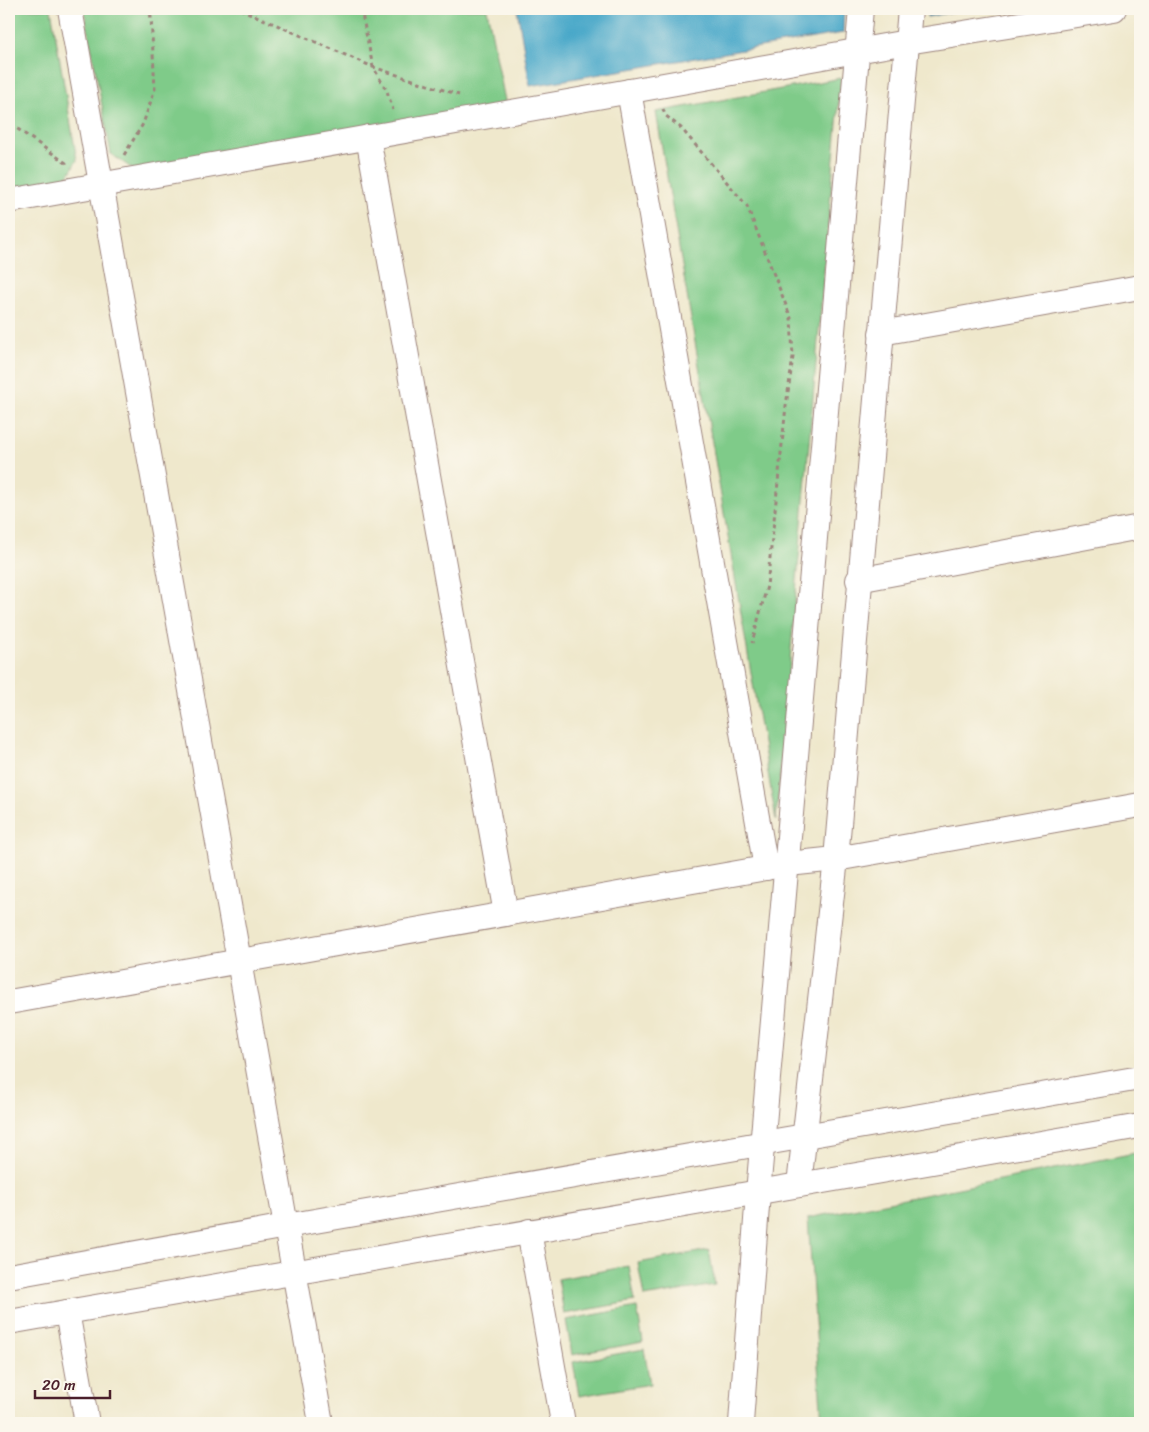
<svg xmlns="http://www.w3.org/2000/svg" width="1149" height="1432" font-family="Sriracha,sans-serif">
<rect width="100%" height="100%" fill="#fbf7ec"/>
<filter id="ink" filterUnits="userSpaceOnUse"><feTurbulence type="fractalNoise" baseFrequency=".02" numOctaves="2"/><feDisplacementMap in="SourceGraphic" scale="10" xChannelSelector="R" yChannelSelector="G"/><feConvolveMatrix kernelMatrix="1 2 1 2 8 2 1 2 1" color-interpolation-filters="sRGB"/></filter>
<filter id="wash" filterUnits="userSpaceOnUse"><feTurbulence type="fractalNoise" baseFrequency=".0096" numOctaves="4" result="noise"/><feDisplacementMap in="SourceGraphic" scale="20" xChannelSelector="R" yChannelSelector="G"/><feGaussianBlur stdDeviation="1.12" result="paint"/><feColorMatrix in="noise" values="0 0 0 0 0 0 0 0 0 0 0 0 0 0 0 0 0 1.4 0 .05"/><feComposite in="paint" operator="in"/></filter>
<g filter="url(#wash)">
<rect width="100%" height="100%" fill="#efe8cc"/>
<!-- green -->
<g fill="#7fcb89" stroke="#64755a">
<path d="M9 9H51L77 160 65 181 9 190Z"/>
<path d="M84 9H487L506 106 137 172 111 154Z"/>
<path d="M841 78 776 820 656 112Z"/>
<path d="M1140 1152V1423H822L808 1218Z"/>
<path d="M709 1250 715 1285 644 1297 638 1263Z"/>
<path d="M629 1266 635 1301 564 1314 558 1279Z"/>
<path d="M637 1307 643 1342 572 1355 566 1320Z"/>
<path d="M644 1349 650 1384 579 1396 573 1362Z"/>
</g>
<!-- water -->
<g fill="#4aa8c9" stroke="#4a647a">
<path d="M517 9H844L843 33 530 86Z"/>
<path d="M927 9H970L927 17Z"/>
</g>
</g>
<g filter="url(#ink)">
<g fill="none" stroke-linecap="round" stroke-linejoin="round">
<!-- minor casing -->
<g stroke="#9c847c" stroke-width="26">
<g id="minor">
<path d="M70 9 321 1423"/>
<path d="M629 91 766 868"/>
<path d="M368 137 506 914"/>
<path d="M9 201 907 42 1114 9"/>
<path d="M881 333 1140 287"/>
<path d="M858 580 1140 527"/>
<path d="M9 1002 788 864 836 859 1140 805"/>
<path d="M799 1185 836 859 910 9"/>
<path d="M529 1231 563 1423"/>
<path d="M9 1276 286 1226 1140 1078"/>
<path d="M67 1312 87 1423"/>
<path d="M9 1322 1140 1126"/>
<path d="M741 1423 758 1193 861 9"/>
</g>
</g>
<!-- path -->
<g stroke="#9c847c" stroke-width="3" stroke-dasharray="4 4" stroke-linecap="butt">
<path d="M240 9 373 67 459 95"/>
<path d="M361 9 373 67 387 91 393 110"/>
<path d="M663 109 665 115 681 128 747 206 791 318 793 357 786 406 767 586 752 643"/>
<path d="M9 116 12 125 66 163 65 166"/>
<path d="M124 155 143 124 155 89 151 17 148 9"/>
</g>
<!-- minor -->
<use href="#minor" stroke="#fff" stroke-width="24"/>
</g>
</g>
<!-- margin -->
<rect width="1149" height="1432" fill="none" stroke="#fbf7ec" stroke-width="30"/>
<!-- scale -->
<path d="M35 1390v8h75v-8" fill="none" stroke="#4a1f2b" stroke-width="2.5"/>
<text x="42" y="1390" font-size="15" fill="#4a1f2b" stroke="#fbf7ec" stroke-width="4" paint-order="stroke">20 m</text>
</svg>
